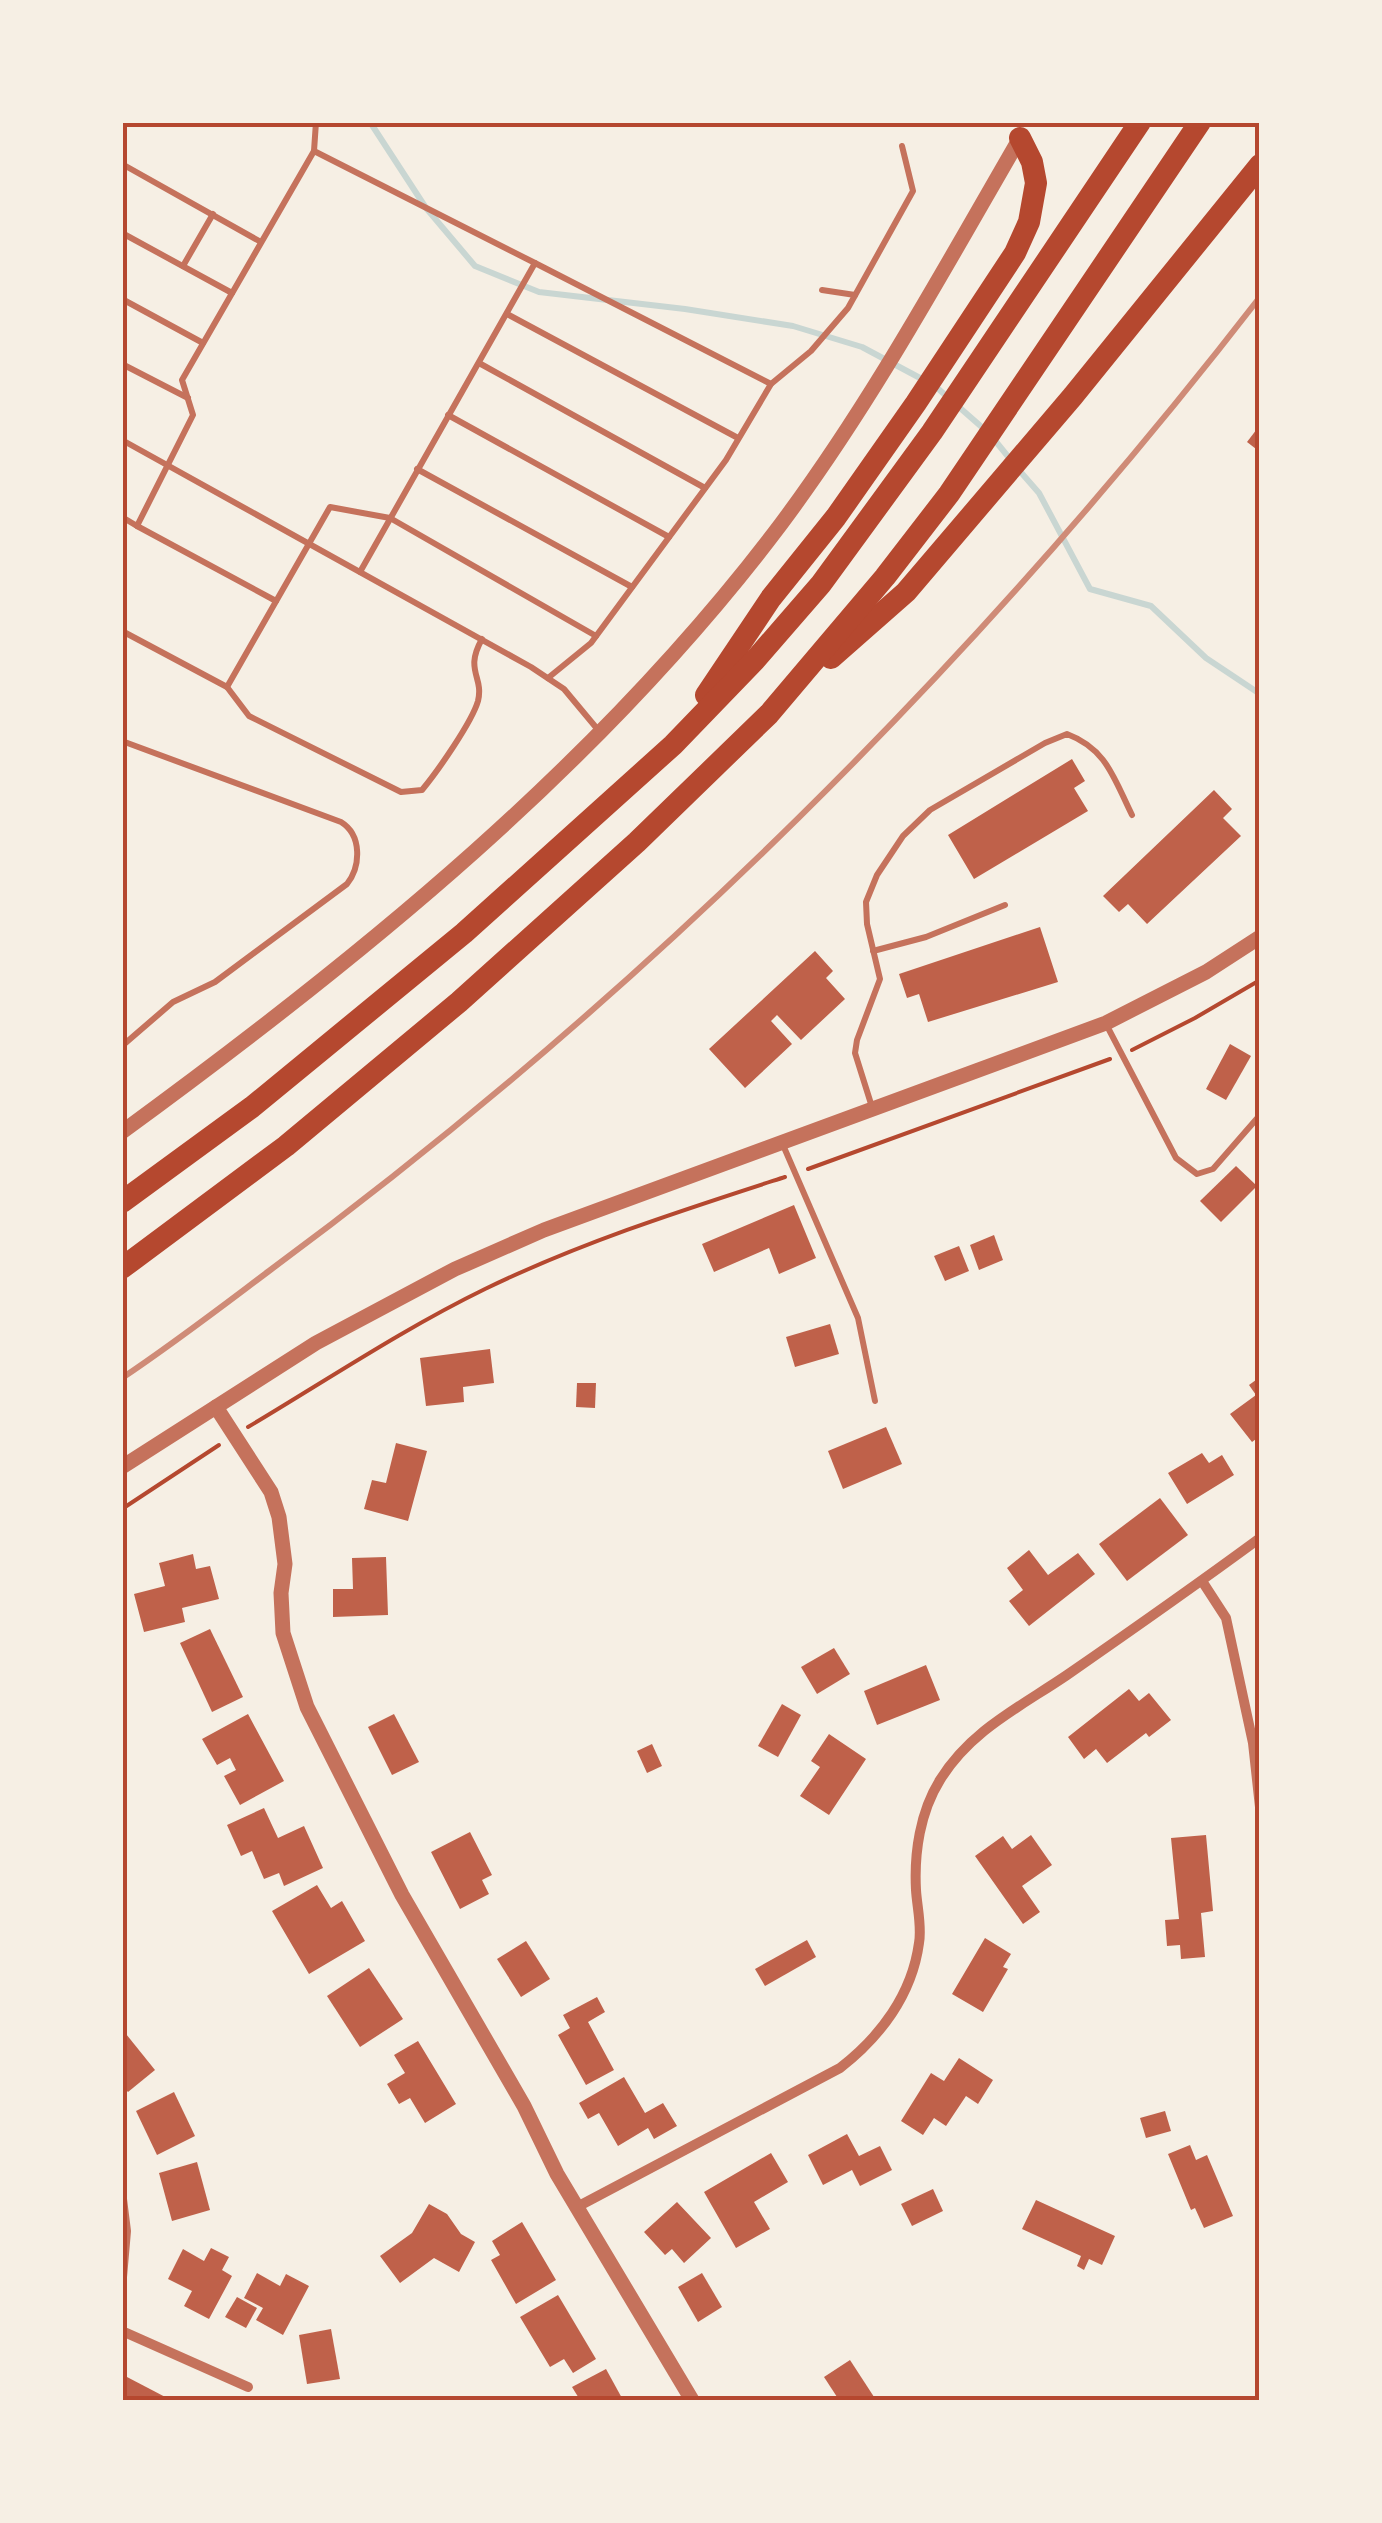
<svg xmlns="http://www.w3.org/2000/svg" width="1382" height="2523" font-family="'DejaVu Sans',sans-serif">
<rect width="100%" height="100%" fill="#f6efe4"/>
<g fill="none" stroke-linecap="round" stroke-linejoin="round">
<!-- stream -->
<g stroke="#c9d6d2" stroke-width="6">
<path d="M370 122 426 208 475 266 539 292 685 309 793 326 862 347 935 386 984 429"/>
<path d="M993 438 1010 459"/>
<path d="M1018 469 1039 493 1090 589 1151 606 1206 658 1260 694"/>
</g>
</g>
<!-- building -->
<g fill="#bf614a">
<path d="M1260 425V452L1247 442Z"/>
<path d="M1072 759 1085 781 1074 788 1088 811 974 879 948 835Z"/>
<path d="M1214 790 1232 809 1223 818 1241 836 1147 924 1128 904 1119 912 1103 896Z"/>
<path d="M1040 927 1058 982 928 1022 919 994 907 998 899 974Z"/>
<path d="M815 951 833 971 826 978 845 999 801 1040 777 1015 771 1021 792 1044 745 1088 709 1049Z"/>
<path d="M1230 1044 1251 1056 1226 1100 1206 1089Z"/>
<path d="M1236 1166 1257 1186 1221 1222 1200 1201Z"/>
<path d="M794 1205 816 1258 779 1274 769 1248 714 1272 702 1244Z"/>
<path d="M994 1235 1003 1260 979 1270 970 1245Z"/>
<path d="M959 1246 969 1271 945 1281 934 1256Z"/>
<path d="M830 1324 839 1354 795 1367 786 1337Z"/>
<path d="M490 1349 494 1383 463 1387 464 1402 426 1406 420 1358Z"/>
<path d="M1260 1377V1436L1252 1442 1230 1414 1256 1395 1249 1385Z"/>
<path d="M577 1383H596L595 1408 576 1407Z"/>
<path d="M886 1427 902 1464 843 1489 828 1451Z"/>
<path d="M396 1443 427 1451 408 1521 364 1509 372 1480 386 1483Z"/>
<path d="M1202 1453 1209 1463 1222 1455 1234 1475 1187 1504 1168 1473Z"/>
<path d="M1160 1498 1188 1535 1127 1581 1099 1544Z"/>
<path d="M1029 1550 1048 1575 1078 1553 1095 1574 1029 1626 1009 1601 1023 1590 1007 1568Z"/>
<path d="M193 1554 196 1569 210 1566 219 1599 182 1608 185 1622 144 1632 134 1594 165 1586 159 1563Z"/>
<path d="M386 1557 388 1615 333 1617V1589H353L352 1558Z"/>
<path d="M210 1629 243 1697 212 1712 180 1643Z"/>
<path d="M834 1648 850 1674 817 1694 801 1667Z"/>
<path d="M926 1665 940 1700 877 1725 864 1691Z"/>
<path d="M1129 1689 1139 1701 1149 1693 1171 1720 1149 1737 1146 1733 1107 1763 1096 1749 1084 1759 1068 1737Z"/>
<path d="M782 1704 801 1715 778 1757 758 1746Z"/>
<path d="M248 1714 284 1781 240 1805 224 1776 236 1770 230 1758 217 1765 202 1739Z"/>
<path d="M394 1714 419 1762 392 1775 368 1727Z"/>
<path d="M829 1734 866 1759 829 1815 800 1796 820 1767 811 1761Z"/>
<path d="M652 1744 662 1766 647 1773 637 1751Z"/>
<path d="M264 1808 278 1838 304 1826 323 1868 284 1886 279 1873 264 1879 252 1851 241 1856 227 1825Z"/>
<path d="M470 1832 492 1875 482 1880 489 1894 460 1909 431 1852Z"/>
<path d="M1031 1835 1052 1865 1022 1886 1040 1912 1023 1924 975 1856 1003 1836 1012 1849Z"/>
<path d="M1206 1835 1213 1911 1201 1913 1205 1957 1181 1959 1180 1945 1167 1946 1165 1920 1179 1919 1171 1838Z"/>
<path d="M317 1885 331 1908 342 1901 365 1941 309 1974 272 1911Z"/>
<path d="M985 1938 1011 1954 1003 1967 1008 1969 983 2012 952 1994Z"/>
<path d="M807 1940 816 1957 765 1986 755 1969Z"/>
<path d="M526 1941 550 1979 521 1997 497 1959Z"/>
<path d="M369 1968 403 2019 360 2047 327 1996Z"/>
<path d="M597 1997 605 2012 588 2022 614 2070 586 2085 558 2035 570 2028 563 2015Z"/>
<path d="M122 2029 155 2070 128 2092 122 2086Z"/>
<path d="M418 2041 456 2104 425 2123 410 2098 399 2104 387 2084 405 2073 394 2055Z"/>
<path d="M959 2058 993 2080 978 2104 966 2096 946 2126 934 2118 923 2135 901 2121 931 2073 944 2081Z"/>
<path d="M624 2077 645 2113 663 2103 677 2126 654 2139 648 2128 618 2146 599 2113 588 2119 579 2103Z"/>
<path d="M174 2092 195 2136 157 2155 136 2111Z"/>
<path d="M1165 2111 1171 2131 1146 2138 1140 2118Z"/>
<path d="M847 2134 859 2156 880 2146 892 2170 860 2186 852 2170 823 2185 808 2155Z"/>
<path d="M1190 2145 1196 2160 1207 2155 1233 2216 1204 2228 1195 2208 1191 2210 1168 2154Z"/>
<path d="M771 2153 788 2182 754 2202 770 2229 736 2248 704 2192Z"/>
<path d="M197 2162 210 2210 172 2221 159 2173Z"/>
<path d="M933 2189 943 2211 912 2226 901 2204Z"/>
<path d="M1036 2200 1115 2236 1102 2265 1089 2259 1084 2270 1077 2266 1081 2256 1022 2229Z"/>
<path d="M677 2202 711 2238 684 2263 672 2249 665 2255 644 2232Z"/>
<path d="M429 2204 447 2214 461 2234 475 2242 459 2272 434 2258 400 2283 380 2256 412 2233Z"/>
<path d="M522 2222 556 2280 516 2304 491 2260 500 2255 492 2241Z"/>
<path d="M211 2248 229 2257 222 2270 232 2276 209 2319 184 2306 192 2291 168 2279 183 2249 204 2261Z"/>
<path d="M257 2273 280 2286 286 2274 309 2286 283 2335 256 2320 263 2308 244 2298Z"/>
<path d="M702 2273 722 2307 698 2322 678 2287Z"/>
<path d="M558 2295 596 2359 573 2373 564 2359 550 2367 520 2317Z"/>
<path d="M237 2297 257 2308 246 2328 225 2317Z"/>
<path d="M331 2329 340 2379 307 2384 299 2335Z"/>
<path d="M850 2360 876 2400H839L824 2377Z"/>
<path d="M606 2369 623 2400H580L572 2387Z"/>
<path d="M127 2377 171 2400H122V2386Z"/>
</g>
<g fill="none" stroke-linecap="round" stroke-linejoin="round">
<!-- path -->
<g stroke="#b5482f" stroke-width="4">
<path d="M1132 1050 1195 1018 1260 980"/>
<path d="M808 1169 1110 1059"/>
<path d="M248 1427C327 1380 403 1329 485 1289 582 1242 683 1210 785 1177"/>
<path d="M122 1509 219 1445"/>
</g>
<!-- service -->
<g stroke="#c5725c" stroke-width="6">
<path d="M316 122 314 151 535 263"/>
<path d="M122 164 261 242"/>
<path d="M122 233 232 293"/>
<path d="M183 266 213 214"/>
<path d="M822 290 855 295"/>
<path d="M122 299 203 343"/>
<path d="M507 314 738 438"/>
<path d="M479 363 705 488"/>
<path d="M122 364 188 398"/>
<path d="M448 415 669 537"/>
<path d="M122 440 531 667 564 689 599 731"/>
<path d="M417 469 632 587"/>
<path d="M122 517 137 526 193 415 182 380 314 151"/>
<path d="M137 526 276 601"/>
<path d="M360 572 535 263 771 384"/>
<path d="M122 631 227 687 330 507 390 518 596 636"/>
<path d="M548 678 591 643 726 460 771 384 811 351 848 308 913 191 902 146"/>
<path d="M227 687 249 716 401 792 422 790C437 772 472 722 478 701 484 676 464 671 482 639"/>
<path d="M122 741 341 822C362 835 361 866 347 884L215 982 173 1002 122 1046"/>
<path d="M873 951 926 937 1005 905"/>
<path d="M1106 1024 1176 1158 1197 1174 1213 1169 1260 1115"/>
<path d="M872 1107 855 1053 857 1040 880 979 867 924 866 902 877 875 903 836 930 810 1045 743 1067 734C1107 749 1114 779 1132 815"/>
<path d="M783 1145 858 1318 875 1401"/>
</g>
<!-- minor -->
<g stroke="#c5725c" stroke-width="10">
<path d="M1202 1581 1226 1618 1253 1743 1260 1807"/>
<path d="M122 2199 126 2231 122 2277"/>
<path d="M577 2207 840 2068C880 2037 912 1995 919 1943 922 1926 917 1907 916 1890 914 1853 920 1812 940 1780 971 1730 1020 1707 1067 1675 1132 1630 1196 1585 1260 1538"/>
<path d="M122 2331 248 2387"/>
</g>
<!-- tertiary -->
<g stroke="#c5725c" stroke-width="15">
<path d="M122 1132C363 956 601 763 781 524 872 402 944 269 1020 138"/>
<path d="M216 1407 271 1492 279 1517 285 1564 281 1593 283 1633 307 1707 402 1895 524 2106 557 2174 692 2400"/>
<path d="M122 1467 316 1343 455 1269 544 1230 1106 1023 1206 972 1260 937"/>
</g>
<!-- motorway -->
<g stroke="#b5482f" stroke-width="22">
<path d="M831 658 906 592 1073 396 1260 165"/>
<path d="M706 695 771 598 836 517 916 403 1015 253 1029 222 1036 183 1032 162 1020 138"/>
<path d="M122 1202 252 1107 464 933 673 745 755 660 821 584 932 432 1140 122"/>
<path d="M122 1268 286 1146 459 1002 637 842 769 714 885 577 949 494 1200 122"/>
</g>
<!-- rail -->
<path stroke="#cf8b77" stroke-width="6" d="M122 1378C173 1344 221 1307 269 1271 643 995 976 664 1260 297"/>
</g>
<!-- border -->
<rect width="1382" height="2523" fill="none" stroke="#f6efe4" stroke-width="250"/>
<rect x="125" y="125" width="1132" height="2273" fill="none" stroke="#b5482f" stroke-width="4"/>
</svg>
